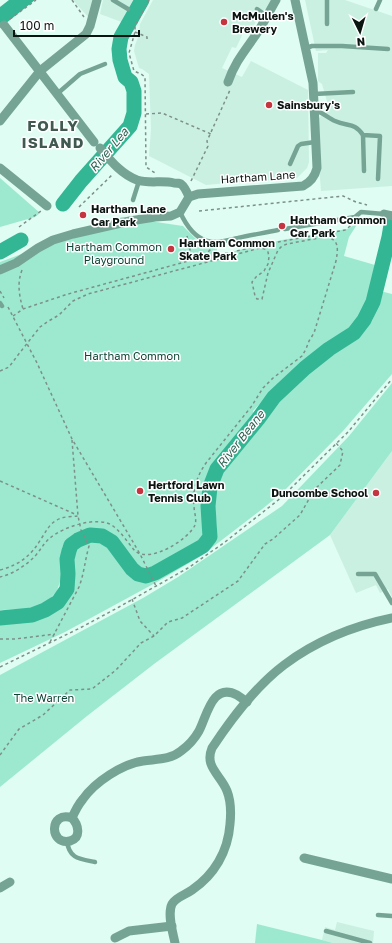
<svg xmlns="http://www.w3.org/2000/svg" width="392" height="943" font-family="'Golos Text',sans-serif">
<rect width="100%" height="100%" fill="#dffdf2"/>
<!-- built -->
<g fill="#caf0e2">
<path d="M73 0H95L90 19 80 8Z"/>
<path d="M103 0H133L137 4 127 24 100 14Z"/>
<path d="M153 0H271L266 10 265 9 258 17 250 33 244 31 236 48 232 47 222 68 242 77 251 61 308 90 309 162 307 168 297 178H295L289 176 286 177 285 179 276 180 249 181 206 185 149 156 151 129 149 74 142 69 139 68 134 51 135 45 139 35 140 24Z"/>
<path d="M305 0H345L392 16V186L321 191 316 128 318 119 329 108 322 84 318 81V53H326L328 50 316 51Z"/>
<path d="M392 451V597L388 589 380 593 376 585 356 593 330 535Z"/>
<path d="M337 922 374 931 373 943H333L322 940 325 927 335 930Z"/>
</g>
<!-- green -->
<g fill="#9de9d0">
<path d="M0 178 40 213 35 217 0 227Z"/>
<path d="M122 217 183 226 197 240 212 243 216 246 218 255 282 240 347 229 358 223 349 237 344 256 375 265 366 305 360 315 352 326 342 334 323 346 276 386 253 411 254 417C240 433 203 472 202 492 202 501 203 511 205 519 206 525 209 529 206 534 203 541 154 567 145 569 141 570 137 570 134 567L114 537 102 531H90L80 534 76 533 63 545 61 556 63 572 57 591 46 603 27 609 0 610V262Z"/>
<path d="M380 291 392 294V374L343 431 283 492 261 510 201 556 157 582 65 632 0 663V622L39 619 56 611 68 597 73 580V557L77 547 84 542 94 539 102 542 109 546 120 562 131 575 146 580 155 578 211 543 217 530 215 507V492L220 477 230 461 243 448 277 402 324 357 348 343 362 331 372 321 376 311Z"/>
<path d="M392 383V451L330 535 154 664 87 716 0 787V675L143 598 178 577 282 506 349 436Z"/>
<path d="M257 924 322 940 333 943H255Z"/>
</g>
<!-- water -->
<path fill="#33b694" d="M9 0H35L0 28V7Z"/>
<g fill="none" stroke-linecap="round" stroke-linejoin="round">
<!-- river -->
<g stroke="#33b694" stroke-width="15">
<path d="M63 204 81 181 130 126 134 113V91L131 82 125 77 120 60 119 49 121 37 142 0"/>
<path d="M0 252 21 240"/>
<path d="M0 618 32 615 45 610 58 602 67 589 68 574 67 559 69 551 71 545 78 540 90 535 102 536 112 542 132 569 138 574 146 576 155 573 203 546 210 537 208 506 210 487 217 469 258 419 274 397 305 368 329 349 354 333 364 320 373 302 389 237 392 219"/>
</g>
<!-- path -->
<g stroke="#7c9089" stroke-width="1.5" stroke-dasharray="3 3" stroke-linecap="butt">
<path d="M72 0 84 17"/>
<path d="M149 0 135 26V32L129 53 134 71 141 74 145 77 146 167 155 173"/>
<path d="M10 19 36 0"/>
<path d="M135 32 147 37V41"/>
<path d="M146 114 162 113 211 134"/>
<path d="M191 181 208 146 207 141 230 90"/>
<path d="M79 207 113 174"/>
<path d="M199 211 343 196 356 202 367 205"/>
<path d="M19 227 41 211"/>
<path d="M187 236 192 259"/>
<path d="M204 256 211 249"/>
<path d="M22 270C17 283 19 295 23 309"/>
<path d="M0 291 4 298"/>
<path d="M8 307 37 363 72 439 123 525 140 554 156 586"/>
<path d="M13 316 23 309 68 294 203 257 213 256 278 242 345 230 353 224"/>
<path d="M0 371 9 367 18 355 40 327 47 322 59 315 73 301 88 294 260 248 265 249 268 252 269 257 268 264 264 271 256 277 252 282 255 296 257 299H262L268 273 278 250 282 246 287 244 324 237C340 238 338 249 336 261L314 333 309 341 306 349 302 356 273 378 263 388 251 407 206 463C197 476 192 490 194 506 194 512 197 519 195 525 189 539 150 564 135 551 128 543 122 533 113 526 98 515 63 527 50 538 44 543 41 549 36 555 27 565 13 574 0 577"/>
<path d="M0 481 77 515"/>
<path d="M0 570C19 565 31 556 41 539 46 532 49 524 57 520 63 516 72 517 78 516"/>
<path d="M132 599 140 621 154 636"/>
<path d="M0 639H15L55 634"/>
<path d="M50 642 79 587C84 574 85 560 89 546L81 530 78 516 72 440"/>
<path d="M0 667 80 628 119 607 188 568 225 542 282 497 348 432 392 379"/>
<path d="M0 755 19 729 43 715 70 690 92 689 116 670 141 643 154 636 168 622 182 618 238 581 265 544 273 539 300 515 314 490 340 465 343 451 336 443"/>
</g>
<!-- lane -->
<g stroke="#76a494" stroke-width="4.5">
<path d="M113 0 128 9"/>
<path d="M327 0V24"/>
<path d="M257 9 267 16"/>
<path d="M376 9 380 0"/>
<path d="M306 48 312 46H342L388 49"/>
<path d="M57 94 80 74 105 64"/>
<path d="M314 94 353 92"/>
<path d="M315 110C322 112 328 118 335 121 348 127 354 122 363 135L380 136 378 179"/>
<path d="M363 135 364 171"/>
<path d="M290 164 298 146 301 144 315 142"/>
<path d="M133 200 139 181"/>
<path d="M180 212C185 223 194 237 207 241 216 244 228 240 238 238 251 235 264 233 278 230"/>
<path d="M285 229 355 217 361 212 384 214"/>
<path d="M0 303 2 306"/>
<path d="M358 574H375L392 603"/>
<path d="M67 841C69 859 80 859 95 862"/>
<path d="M378 915 392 916"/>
<path d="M326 931 370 943"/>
</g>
<!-- street -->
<g stroke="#76a494" stroke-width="9">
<path d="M4 25 94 142"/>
<path d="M228 82C235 62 244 52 255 36 263 25 269 12 276 0"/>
<path d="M0 121 40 71 86 34 90 26 97 0"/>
<path d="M0 168 47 206"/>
<path d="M189 197 198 194 303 186C311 182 315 176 317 168L313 83 295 0"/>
<path d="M384 214 392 216"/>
<path d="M0 270 16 263 38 248 53 240 73 234 130 221 155 217 171 216 180 212 189 197C187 192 185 187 181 184 179 183 176 183 174 183 162 180 149 184 137 180 121 174 111 161 100 148"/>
<path d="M72 818C49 810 49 846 70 841 82 838 78 824 72 818 75 811 78 805 83 799 95 782 122 764 143 761 157 759 170 760 181 751 188 746 195 738 199 731 207 716 212 682 237 695 240 697 243 699 247 702"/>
<path d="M304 858 392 879"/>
<path d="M0 888 10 882"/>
<path d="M115 938 129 931 172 926"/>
<path d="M175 943C173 933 167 914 172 904 176 897 185 895 192 890 214 875 228 852 230 824 231 814 231 801 227 791 221 775 204 767 212 748 232 718 255 687 284 665 316 641 353 626 392 618"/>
</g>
</g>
<!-- markers -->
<g fill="#c53540" stroke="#fff" stroke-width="1.5">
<circle cx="224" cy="22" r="4"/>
<circle cx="269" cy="105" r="4"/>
<circle cx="83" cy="215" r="4"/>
<circle cx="282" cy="226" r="4"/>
<circle cx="171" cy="249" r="4"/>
<circle cx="140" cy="491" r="4"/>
<circle cx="376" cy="493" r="4"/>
</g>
<g text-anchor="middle" stroke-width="3" stroke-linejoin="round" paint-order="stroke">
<!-- poi labels -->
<g font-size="11" font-weight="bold" fill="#0a1411" stroke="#fff" text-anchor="start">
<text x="232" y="20">McMullen's<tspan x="232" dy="13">Brewery</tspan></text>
<text x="277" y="109">Sainsbury's</text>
<text x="91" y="213">Hartham Lane<tspan x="91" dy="13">Car Park</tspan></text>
<text x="290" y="224">Hartham Common<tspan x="290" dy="13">Car Park</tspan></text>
<text x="179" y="247">Hartham Common<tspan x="179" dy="13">Skate Park</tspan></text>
<text x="148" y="489">Hertford Lawn<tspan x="148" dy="13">Tennis Club</tspan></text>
<text x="368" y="497" text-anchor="end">Duncombe School</text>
</g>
<!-- street labels -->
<g font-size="11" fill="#0a1411" stroke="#fff">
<text transform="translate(258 177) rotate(-4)" y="4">Hartham Lane</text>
</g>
<!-- park labels -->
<g font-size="11" fill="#0d4436" stroke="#fff">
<text x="114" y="251">Hartham Common<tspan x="114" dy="13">Playground</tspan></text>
<text x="132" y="360">Hartham Common</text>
<text x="44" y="702">The Warren</text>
</g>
<!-- water labels -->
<g font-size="12" font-style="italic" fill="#2e6152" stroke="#fff">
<text transform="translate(109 150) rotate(-50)" y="4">River Lea</text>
<text transform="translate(241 439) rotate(-52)" y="4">River Beane</text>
</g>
<!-- district labels -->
<g font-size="15" font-weight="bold" letter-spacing="1" fill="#405951" stroke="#fff">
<text x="53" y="131">FOLLY<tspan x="53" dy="17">ISLAND</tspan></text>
</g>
</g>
<!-- north arrow -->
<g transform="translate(360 32) rotate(175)" stroke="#ffffff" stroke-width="3" paint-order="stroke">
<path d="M0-3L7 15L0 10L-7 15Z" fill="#0a1411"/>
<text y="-6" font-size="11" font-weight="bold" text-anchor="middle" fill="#0a1411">N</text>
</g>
<!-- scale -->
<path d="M14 30v6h125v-6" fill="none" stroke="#0a1411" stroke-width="2"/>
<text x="20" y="30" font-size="12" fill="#0a1411" stroke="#ffffff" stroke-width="3" paint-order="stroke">100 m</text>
</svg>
